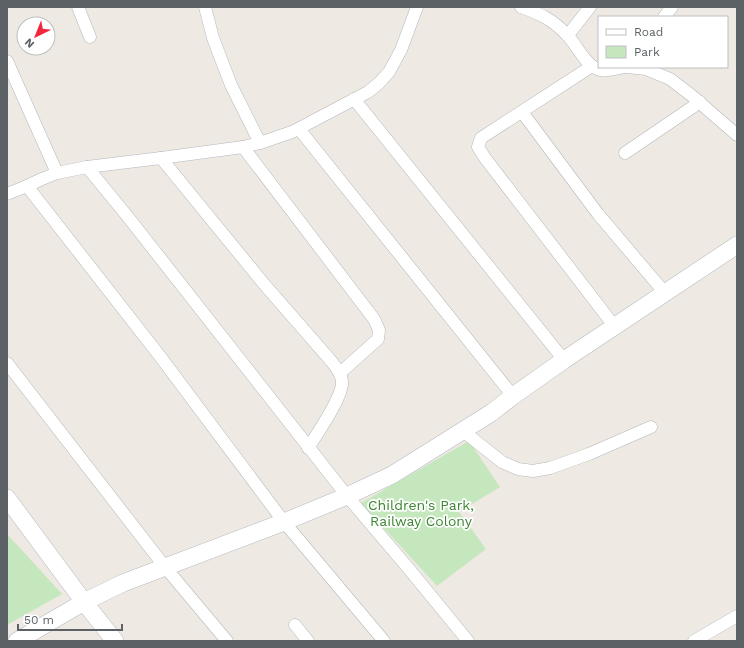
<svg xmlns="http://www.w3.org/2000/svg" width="744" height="648" font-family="'Work Sans',sans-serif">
<rect width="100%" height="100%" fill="#eeeae3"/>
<!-- green -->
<g fill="#c5e7be">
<path d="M469 441 500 487 459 512 486 549 437 586 361 503Z"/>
<path d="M7 534 62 594 7 625Z"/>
</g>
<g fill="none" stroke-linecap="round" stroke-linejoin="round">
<!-- street casing -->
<g stroke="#b3b7bb" stroke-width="13">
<g id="street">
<path d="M78 7 90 37"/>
<path d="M205 7 213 38 231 85 260 143"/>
<path d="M521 7C540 14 552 19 566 34 577 44 584 65 600 70 607 72 617 68 624 67"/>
<path d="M664 17 672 7"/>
<path d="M568 35 590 7"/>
<path d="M7 61 57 173"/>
<path d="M592 66 481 138 478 147 485 158 615 327"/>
<path d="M627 67 646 69 670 79 691 95 737 135"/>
<path d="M354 99 564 360"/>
<path d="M522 112 598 214 665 293"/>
<path d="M299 129 513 396"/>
<path d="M243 147 374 319 379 330 378 339 340 373"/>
<path d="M625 153 700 102"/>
<path d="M161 158 264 284 332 362C336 368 341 373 342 381 344 395 317 434 308 448"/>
<path d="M87 167 128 217 347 496 409 569 468 641"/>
<path d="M27 186 159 355 284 522 384 641"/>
<path d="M7 194 27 186 42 179 57 173 87 167 161 158 243 147 260 143 292 132 368 92 379 83 389 72 401 50 417 7"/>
<path d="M7 363 165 567 227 641"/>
<path d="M463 431 502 462 518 469 533 471 550 468 589 454 651 427"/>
<path d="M295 625 308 641"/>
<path d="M694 641 737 616"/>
</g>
</g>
<!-- secondary casing -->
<g stroke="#b4b9be" stroke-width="18">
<g id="secondary">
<path d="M7 498 84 602 115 641"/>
<path d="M17 641 84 602 123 583 284 522 347 496 392 475 491 413 513 396 564 360 737 245"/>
</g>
</g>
<!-- street -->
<use href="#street" stroke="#fff" stroke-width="12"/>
<!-- secondary -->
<use href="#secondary" stroke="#fff" stroke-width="17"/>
</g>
<g text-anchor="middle" stroke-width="3.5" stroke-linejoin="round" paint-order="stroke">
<!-- park labels -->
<g font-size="14" fill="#3c8531" stroke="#fff">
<text x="421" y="510">Children's Park,<tspan x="421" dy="16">Railway Colony</tspan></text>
</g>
</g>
<!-- border -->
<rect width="744" height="648" fill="none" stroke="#5b6164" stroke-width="16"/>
<!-- legend -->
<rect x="598" y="16" width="130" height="52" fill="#ffffff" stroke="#bdc0c1"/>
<rect x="606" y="29" width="20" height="6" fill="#ffffff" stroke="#bdc0c1"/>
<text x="634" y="36" font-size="12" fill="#5b6164">Road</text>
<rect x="606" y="46" width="20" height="12" fill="#c5e7be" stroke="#bdc0c1"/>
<text x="634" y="56" font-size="12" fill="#5b6164">Park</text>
<!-- north arrow -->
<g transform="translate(36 36) rotate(223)"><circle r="19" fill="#ffffff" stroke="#bdc0c1"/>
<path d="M0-3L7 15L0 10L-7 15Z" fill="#ef283b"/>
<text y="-6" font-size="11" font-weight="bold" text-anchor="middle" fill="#5b6164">N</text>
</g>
<!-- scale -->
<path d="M18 624v6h104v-6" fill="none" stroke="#5b6164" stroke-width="2"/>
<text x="24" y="624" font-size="12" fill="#5b6164" stroke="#ffffff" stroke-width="3" paint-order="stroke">50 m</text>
</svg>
